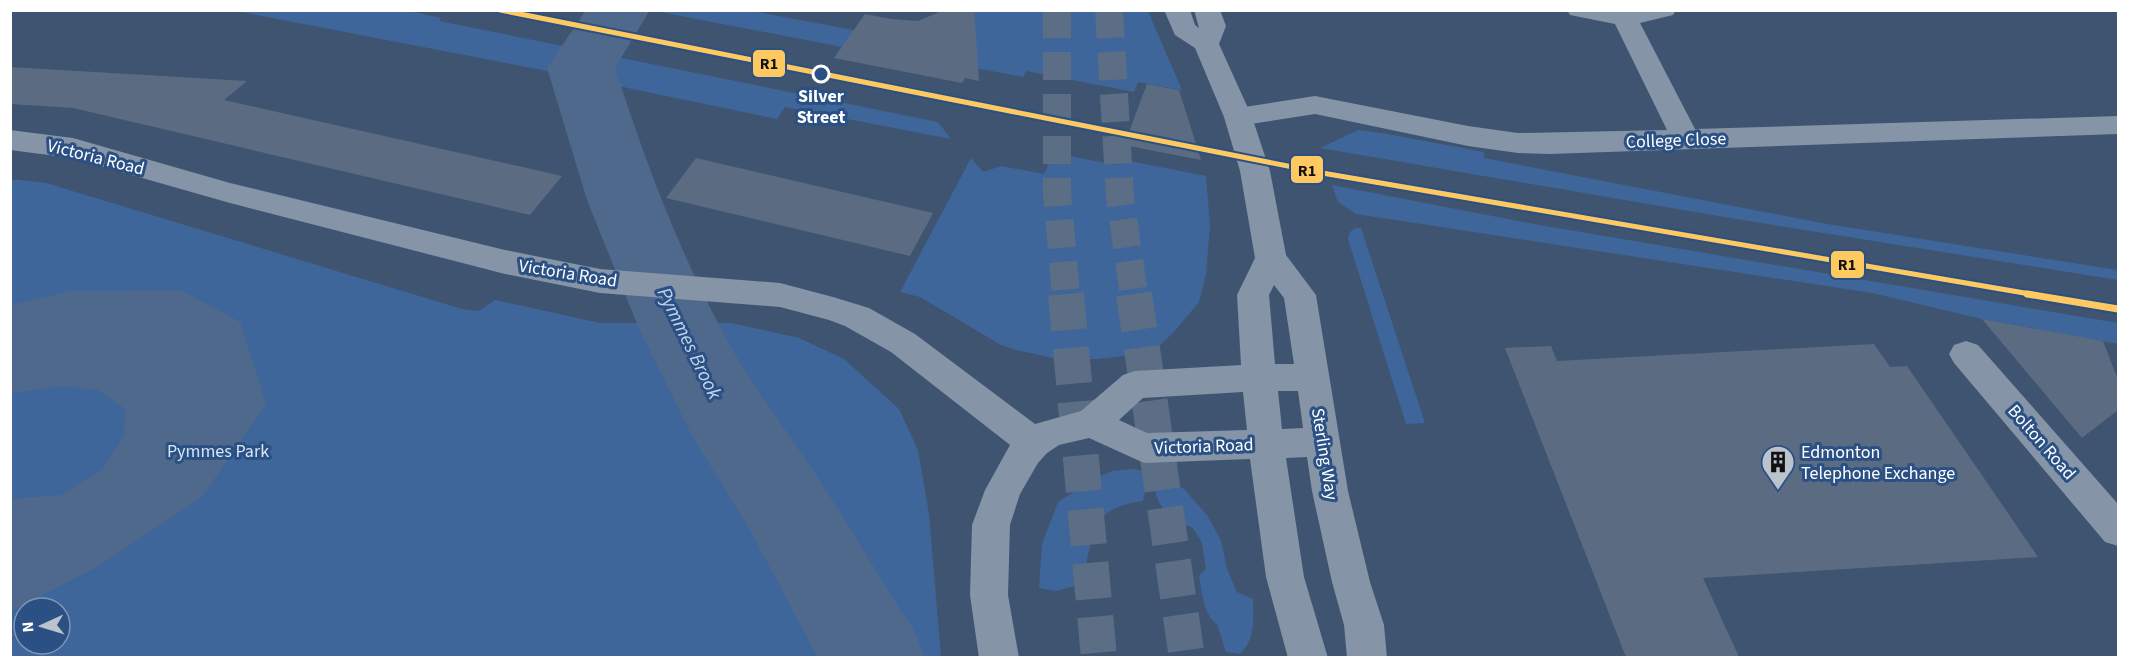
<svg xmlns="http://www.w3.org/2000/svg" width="2129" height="668" font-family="'Source Sans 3',sans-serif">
<rect width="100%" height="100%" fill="#3e5470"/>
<!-- green -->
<g fill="#3f669a" fill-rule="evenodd">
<path d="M236 11 405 10 441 18 439 21 938 122 951 139 785 107 777 119 618 86 682 258H624L579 130 575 131 568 104H564L563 74Z"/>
<path d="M655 11H753L911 41 974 11H1148L1182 90 1138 82 1134 92 1026 71 1023 77 943 62 941 66Z"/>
<path d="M1358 130 1382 133 1484 152V158L1827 224 2118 270V280L1730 218 1320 148Z"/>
<path d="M1054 153 1116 165 1119 159 1206 176 1210 226 1206 274 1199 302 1174 332 1160 345 1133 355 1096 359 1061 360 1013 349 1001 345 920 297 900 292 971 158 983 172 1001 166 1044 174Z"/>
<path d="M10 179 46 183 462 309 479 311 495 300 600 323H732L799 338 844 359 899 409 918 450 929 514 941 657H11ZM24 608H60V644H24Z"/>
<path d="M1332 185 1534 224 2118 323V344L1982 319 1872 293 1356 214 1338 202Z"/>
<path d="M1355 228H1361L1425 423 1406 424 1348 239 1350 232Z"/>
<path d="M1135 469 1168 478 1185 490 1207 515 1221 541 1227 569 1237 592 1253 599C1253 620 1256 639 1240 654L1226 652 1217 624C1203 615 1202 591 1199 576L1206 569 1202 543 1193 528C1173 520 1159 511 1155 490L1145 491 1143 501C1081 509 1098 541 1079 585L1055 591 1039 588 1042 544 1058 502 1094 479 1112 471Z"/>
</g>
<!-- water -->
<path fill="#4f698d" d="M181 290 240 322 266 404 202 497 97 567 11 611V499L61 495 102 470 124 436 125 409 98 390 61 386 11 393V305L72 291Z"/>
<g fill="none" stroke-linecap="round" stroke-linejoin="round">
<!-- river -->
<path fill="#4f698d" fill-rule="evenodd" d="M586 10H650L615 68C646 163 681 258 730 345 753 387 781 423 808 463 841 512 871 563 902 613L911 624 925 658H818L748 526 692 436 639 329 587 200 547 68Z"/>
</g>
<!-- building -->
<g fill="#5b6c82">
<path d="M944 10H974L979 81 965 78 962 83 834 58 865 14 891 19 918 21Z"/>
<path d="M10 67 247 81 224 100 562 176 530 215 73 108 10 104Z"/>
<path d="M1147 84 1179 90 1201 160 1124 145Z"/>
<path d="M696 158 933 213 910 256 666 198Z"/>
<path d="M1982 319 2103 341 2118 380V410L2082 438Z"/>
<path d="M1874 344 1890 367 1907 366 2038 557 1703 578 1739 657H1626L1505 348 1551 346 1557 361Z"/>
</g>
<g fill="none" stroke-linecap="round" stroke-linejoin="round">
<!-- trunk-tunnel-far1 -->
<g stroke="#5b6e85" stroke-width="28" stroke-dasharray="28 14" stroke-linecap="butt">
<path d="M1057 10V193L1066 295"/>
<path d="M1109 10 1120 197 1134 295"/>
</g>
<!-- trunk-tunnel -->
<g stroke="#5b6e85" stroke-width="36" stroke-dasharray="36 18" stroke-linecap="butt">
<path d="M1066 294 1099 658"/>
<path d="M1134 294 1187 658"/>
</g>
<!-- minor -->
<g fill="#8594a6" fill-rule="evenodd">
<path d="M1567 10H1676L1673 15 1640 23 1695 129 2118 116V134L1550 154 1518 153 1468 146 1315 114 1238 126 1228 124 1224 117 1228 110 1238 108 1315 96 1468 126 1518 133 1667 130 1615 24 1570 15Z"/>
<path d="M1966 341 1978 345 2118 504V546L2105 542 1954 363 1949 354 1954 345Z"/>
</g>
<!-- tertiary -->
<path fill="#8594a6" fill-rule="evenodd" d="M1164 10H1190L1195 25 1199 28 1194 10H1220L1226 26 1219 44 1252 117 1270 171 1286 255 1316 295 1348 491 1370 582 1384 625 1387 658H1347L1344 625 1332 582 1312 491 1307 457 1286 458 1304 577 1328 658H1288L1266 577 1250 459 1144 463 1089 438 1059 445 1047 453 1038 463 1020 494 1010 525 1008 595 1019 658H979L970 595 972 525 985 490 1010 445 891 352 845 326 829 320 780 307 600 293 505 274 230 203 72 158 10 150V130L73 138 230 183 505 250 600 269 780 283 833 297 869 308 915 334 1035 424 1081 411 1123 375 1135 371 1241 365 1237 295 1255 258 1240 171 1224 117 1195 48 1175 35ZM1274 285 1284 298 1294 364H1275L1269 295ZM1278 391H1298L1303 428 1282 429ZM1243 392 1247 430 1147 433 1119 420 1143 398Z"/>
<!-- rail-1-far1 casing -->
<g stroke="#2a5084" stroke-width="9">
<path id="rail-1-far1" d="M500 10 1328 174 2036 295"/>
</g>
<!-- rail-1 casing -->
<g stroke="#2a5084" stroke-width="11">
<path id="rail-1" d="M2027 294 2118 309"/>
</g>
<!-- rail-1-far1 -->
<use href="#rail-1-far1" stroke="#fdc960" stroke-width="5"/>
<!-- rail-1 -->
<use href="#rail-1" stroke="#fdc960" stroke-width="7"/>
</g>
<!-- icons -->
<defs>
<g id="building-pin" transform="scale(1.725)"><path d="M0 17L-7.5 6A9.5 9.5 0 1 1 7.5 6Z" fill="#bbc3cd" stroke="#2a5084"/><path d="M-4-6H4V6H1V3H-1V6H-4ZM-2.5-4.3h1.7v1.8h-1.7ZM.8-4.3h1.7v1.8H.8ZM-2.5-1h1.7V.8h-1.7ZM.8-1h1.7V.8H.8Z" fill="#111"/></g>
</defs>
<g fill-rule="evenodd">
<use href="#building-pin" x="1778" y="462"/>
</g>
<!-- markers -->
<circle fill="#2a5084" stroke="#fff" stroke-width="3" cx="821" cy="74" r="8"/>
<g text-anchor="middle" stroke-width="6" stroke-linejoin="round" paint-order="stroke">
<!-- stop labels -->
<g font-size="18" font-weight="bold" fill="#fff" stroke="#2a5084">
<text x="821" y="102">Silver<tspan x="821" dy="21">Street</tspan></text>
</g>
<!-- street labels -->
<g font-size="18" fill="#fff" stroke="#2a5084">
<text transform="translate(1676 140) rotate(-2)" y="6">College Close</text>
<text transform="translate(96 157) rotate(14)" y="6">Victoria Road</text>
<text transform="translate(568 273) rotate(9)" y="6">Victoria Road</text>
<text transform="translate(2042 442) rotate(49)" y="6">Bolton Road</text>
<text transform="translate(1204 446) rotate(-2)" y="6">Victoria Road</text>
<text transform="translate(1325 454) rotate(81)" y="6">Sterling Way</text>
</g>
<!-- park labels -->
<g font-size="18" fill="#d8e5f6" stroke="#2a5084">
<text x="218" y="457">Pymmes Park</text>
</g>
<!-- poi labels -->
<g font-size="18" fill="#fff" stroke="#2a5084" text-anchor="start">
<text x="1801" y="458">Edmonton<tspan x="1801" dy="21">Telephone Exchange</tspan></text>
</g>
<!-- water labels -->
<g font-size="20" font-style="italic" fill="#c0d4ee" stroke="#2a5084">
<text transform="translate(690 343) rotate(64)" y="7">Pymmes Brook</text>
</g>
</g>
<g stroke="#2a5084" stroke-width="2">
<rect x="752" y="49" width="34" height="29" rx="6" fill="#fdc960"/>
<rect x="1290" y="155" width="34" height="29" rx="6" fill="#fdc960"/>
<rect x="1830" y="250" width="35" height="29" rx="6" fill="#fdc960"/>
</g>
<g font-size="16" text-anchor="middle" font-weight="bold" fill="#111">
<text x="769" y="69">R1</text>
<text x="1307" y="176">R1</text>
<text x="1847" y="270">R1</text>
</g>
<!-- border -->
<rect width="2129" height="668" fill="none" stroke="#ffffff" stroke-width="24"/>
<!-- north arrow -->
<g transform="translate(42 626) rotate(266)"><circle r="28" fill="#2a5084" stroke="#7f96b5" stroke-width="1.5"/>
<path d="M0-4.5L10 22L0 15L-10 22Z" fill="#bbc3cd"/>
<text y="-9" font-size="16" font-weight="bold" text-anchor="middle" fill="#ffffff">N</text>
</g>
</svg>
